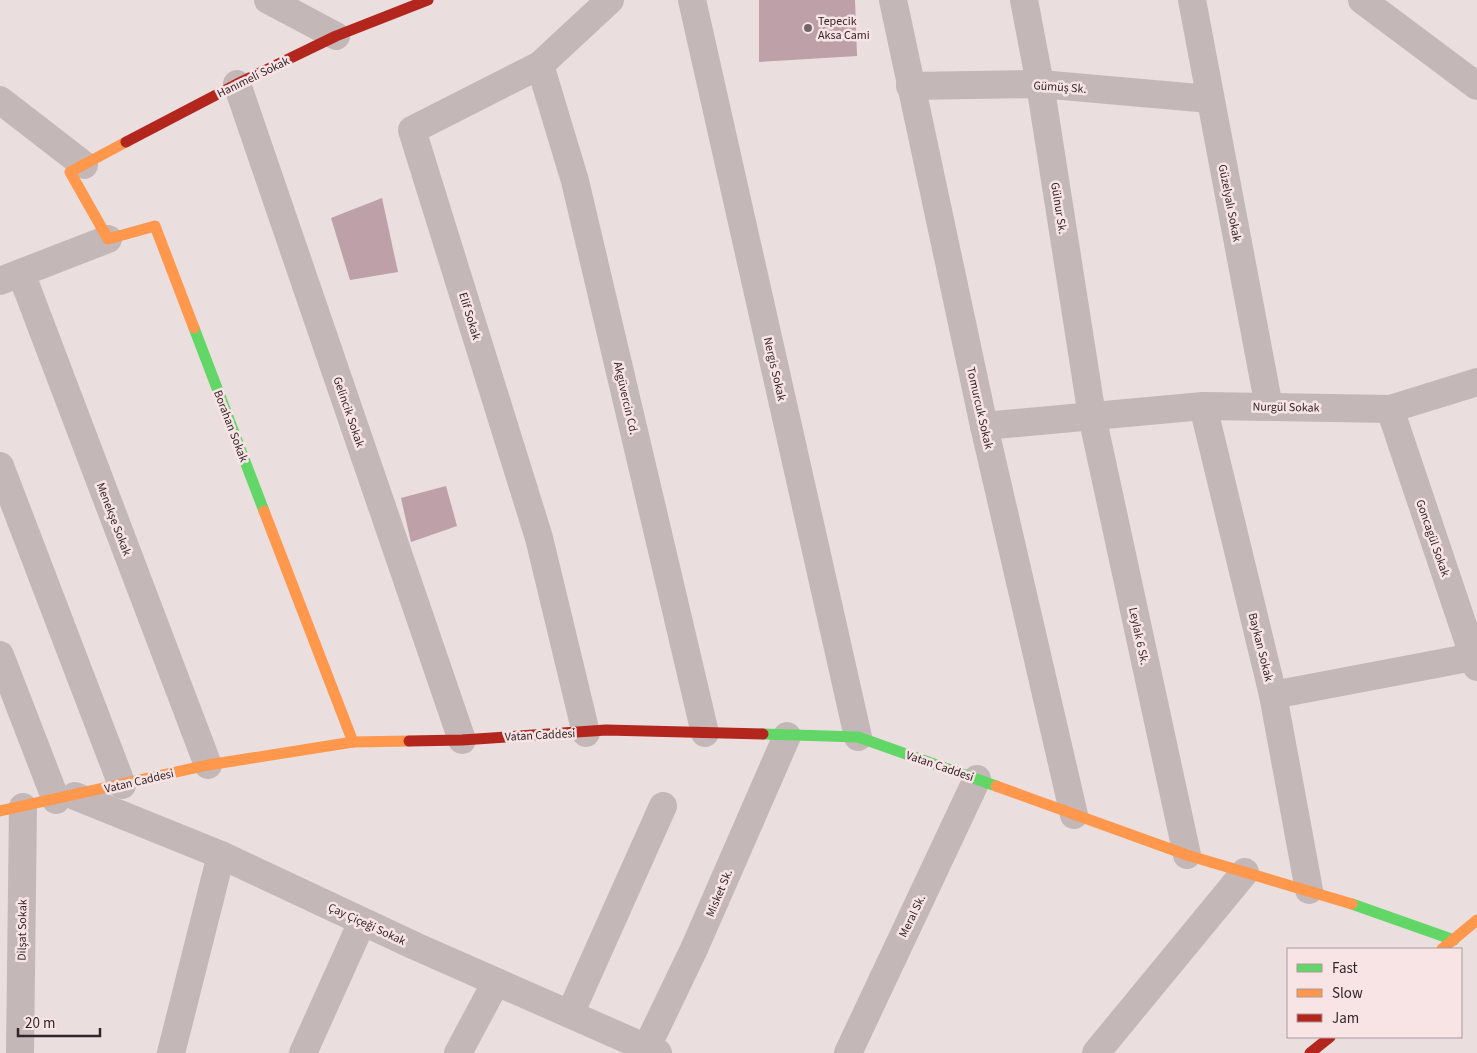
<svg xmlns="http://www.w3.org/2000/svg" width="1477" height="1053" font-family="'Source Sans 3',sans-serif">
<rect width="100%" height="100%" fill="#eadede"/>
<!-- building -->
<g fill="#bda0a8">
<path d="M759 0H855L857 56 759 62Z"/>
<path d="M382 198 398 272 350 280 331 218Z"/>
<path d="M446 486 457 526 411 542 401 498Z"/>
</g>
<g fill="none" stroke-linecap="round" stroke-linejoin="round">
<!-- street -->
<g stroke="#c3b7b8" stroke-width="28">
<path d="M268 0 336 36"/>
<path d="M692 0 858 737"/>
<path d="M893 0 984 426 1074 815"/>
<path d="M1024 0 1040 84 1092 416 1187 855"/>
<path d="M1192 0 1269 407"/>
<path d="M1362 0 1477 86"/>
<path d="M540 65 575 181 705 733"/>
<path d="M237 84 462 740"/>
<path d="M910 86 1040 84 1210 99"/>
<path d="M0 100 84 165"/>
<path d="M21 273 208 765"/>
<path d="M0 281 108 239"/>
<path d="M1203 406 1273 695 1309 890"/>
<path d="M1390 409 1477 667"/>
<path d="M984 426 1203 406 1390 409 1477 382"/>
<path d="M0 466 122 785"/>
<path d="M0 655 56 800"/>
<path d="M1273 695 1473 657"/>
<path d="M586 733 539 538 412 130 540 65 610 0"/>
<path d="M75 796 221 855 415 946 658 1053"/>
<path d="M570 1014 663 806"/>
<path d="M20 1053 23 807"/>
<path d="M171 1053 221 855"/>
<path d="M303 1053 362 922"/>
<path d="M458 1053 496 982"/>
<path d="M644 1053 694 949 787 736"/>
<path d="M848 1053 977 779"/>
<path d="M1096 1053 1245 872"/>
</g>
<!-- fast -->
<g stroke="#63d668" stroke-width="11">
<path d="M194 328 264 511"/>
<path d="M763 734 858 737 996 786"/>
<path d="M1352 904 1454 940"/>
</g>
<!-- slow -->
<g stroke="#ff974d" stroke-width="11">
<path d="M126 142 70 172 108 239 155 226 194 328"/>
<path d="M264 511 353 742"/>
<path d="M996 786 1187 855 1352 904"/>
<path d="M0 811 208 765 353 742 409 741"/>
<path d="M1442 949 1477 920"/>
</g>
<!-- jam -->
<g stroke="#b3261e" stroke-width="11">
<path d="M126 142 237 84 336 36 428 0"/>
<path d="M409 741 462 740 606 730 763 734"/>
<path d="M1310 1053 1330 1037"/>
</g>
</g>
<!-- markers -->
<circle fill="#736668" stroke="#f8e4e5" stroke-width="2" cx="808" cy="28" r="5"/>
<g text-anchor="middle" stroke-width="5" stroke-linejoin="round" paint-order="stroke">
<!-- poi labels -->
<g font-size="12" fill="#332629" stroke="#f8e4e5" text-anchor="start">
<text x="818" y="25">Tepecik<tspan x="818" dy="14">Aksa Cami</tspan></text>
</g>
<!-- street labels -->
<g font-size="12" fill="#332629" stroke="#f8e4e5">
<text transform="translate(253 77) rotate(-26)" y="4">Hanımeli Sokak</text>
<text transform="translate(1060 87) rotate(4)" y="4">Gümüş Sk.</text>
<text transform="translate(1230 203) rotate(79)" y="4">Güzelyalı Sokak</text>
<text transform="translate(1059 208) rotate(81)" y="4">Gülnur Sk.</text>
<text transform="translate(470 316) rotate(73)" y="4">Elif Sokak</text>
<text transform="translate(775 369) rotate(77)" y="4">Nergis Sokak</text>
<text transform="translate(626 398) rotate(77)" y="4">Akgüvercin Cd.</text>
<text transform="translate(1286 407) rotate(1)" y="4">Nurgül Sokak</text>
<text transform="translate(980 408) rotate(77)" y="4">Tomurcuk Sokak</text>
<text transform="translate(349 412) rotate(71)" y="4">Gelincik Sokak</text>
<text transform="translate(231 426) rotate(69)" y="4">Borahan Sokak</text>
<text transform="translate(114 519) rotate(69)" y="4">Menekşe Sokak</text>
<text transform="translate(1433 538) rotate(71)" y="4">Goncagül Sokak</text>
<text transform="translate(1139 636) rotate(78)" y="4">Leylak 6 Sk.</text>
<text transform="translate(1261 647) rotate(76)" y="4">Baykan Sokak</text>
<text transform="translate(540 735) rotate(-3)" y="4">Vatan Caddesi</text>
<text transform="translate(940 766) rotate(19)" y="4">Vatan Caddesi</text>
<text transform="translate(139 781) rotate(-13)" y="4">Vatan Caddesi</text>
<text transform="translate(719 893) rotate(-67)" y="4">Misket Sk.</text>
<text transform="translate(912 916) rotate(-64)" y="4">Meral Sk.</text>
<text transform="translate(367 924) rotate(25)" y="4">Çay Çiçeği Sokak</text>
<text transform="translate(22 930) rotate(-89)" y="4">Dilşat Sokak</text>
</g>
</g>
<!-- legend -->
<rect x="1287" y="948" width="175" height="90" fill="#f8e4e5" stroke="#a9989a"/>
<rect x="1297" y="964" width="25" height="8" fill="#63d668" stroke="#a9989a"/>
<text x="1332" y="973" font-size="15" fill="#332629">Fast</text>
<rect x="1297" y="989" width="25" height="8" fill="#ff974d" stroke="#a9989a"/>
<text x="1332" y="998" font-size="15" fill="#332629">Slow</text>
<rect x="1297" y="1014" width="25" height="8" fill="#b3261e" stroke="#a9989a"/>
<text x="1332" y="1023" font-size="15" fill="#332629">Jam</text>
<!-- scale -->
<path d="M18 1028v8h82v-8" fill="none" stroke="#332629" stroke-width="2.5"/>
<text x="25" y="1028" font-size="15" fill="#332629" stroke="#f8e4e5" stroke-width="4" paint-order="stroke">20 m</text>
</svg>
